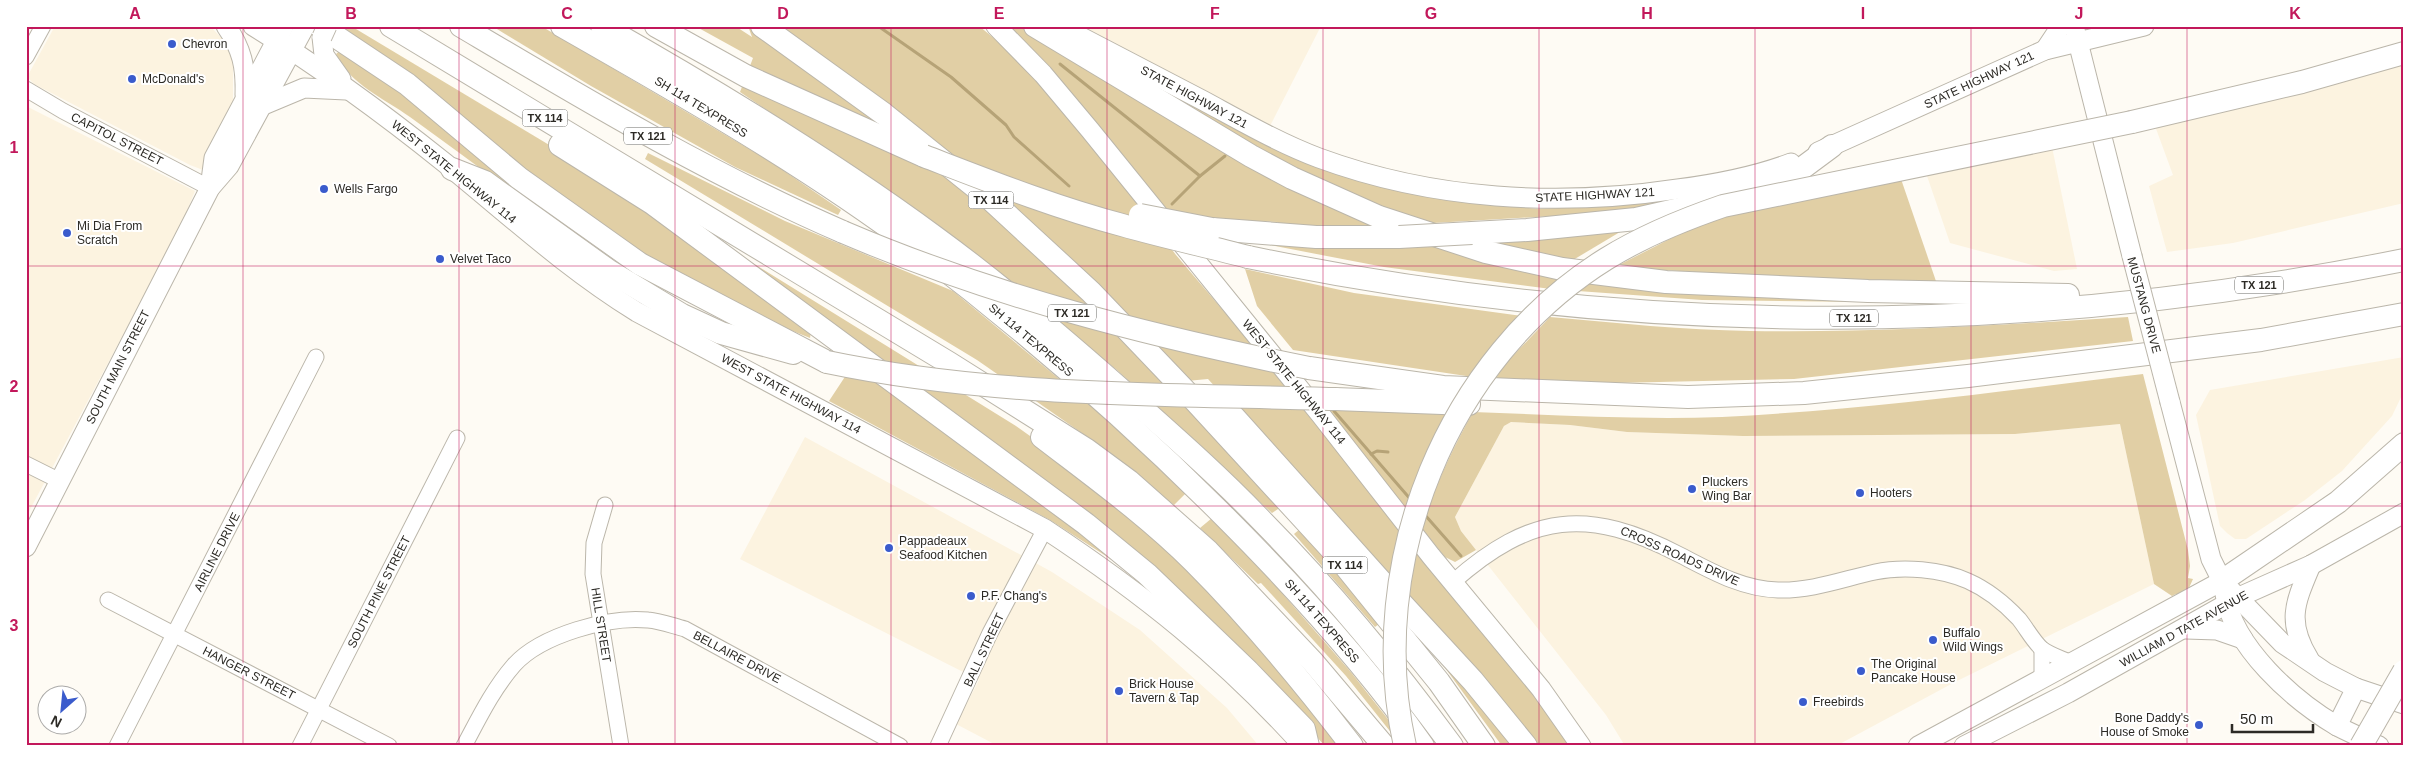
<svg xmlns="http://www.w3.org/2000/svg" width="2430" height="772" font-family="Arial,sans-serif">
<rect width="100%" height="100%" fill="#fefbf4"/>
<!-- built -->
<g fill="#fcf3e0">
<path d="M55 26H210L233 50V105L203 170 190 165 34 84 27 77Z"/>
<path d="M1073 26H1321L1270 126Z"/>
<path d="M2404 63V203L2233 243 2167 252 2149 186 2173 175 2155 126Z"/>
<path d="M26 106 195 191 180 228 26 517Z"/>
<path d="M2052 147 2077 269 2054 271 1950 243 1926 173Z"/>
<path d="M2404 357V391L2392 416 2342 471 2305 500 2246 539H2235L2227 533 2220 526 2196 415 2210 390Z"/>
<path d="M1511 422 1570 425 1627 432 1743 436 2015 434 2120 424 2154 584 1955 682 1836 746H1625L1606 715 1461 531 1455 517 1504 426Z"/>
<path d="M805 437 1052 572 1140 630 1227 708 1259 746H998L956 724 979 680 740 559Z"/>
</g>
<!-- green -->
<g fill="#e1cfa5">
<path d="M339 26H351L596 173 811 332 810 338 756 316 648 262 529 173Z"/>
<path d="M492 26H541L771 162 841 210 838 215 735 167 591 86Z"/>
<path d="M695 26H735L752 37 748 26H979L1012 53 1069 113 1176 255 1323 428 1548 711 1572 746H1535L1437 630 1208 379 1165 383 1281 507 1272 513 1118 371 946 231 740 92 753 58Z"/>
<path d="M1005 26H1025L1379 225 1377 231 1278 227V222L1209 219 1164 210Z"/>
<path d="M342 49 394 87 586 239 583 243C525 202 468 159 410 117 385 99 349 84 336 54Z"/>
<path d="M1174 95 1355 177 1447 200 1538 209 1637 204 1695 196 1637 211 1416 224 1346 195 1172 100Z"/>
<path d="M648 153 785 221 953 291 1098 411 1187 492 1174 505 1099 445 977 360 645 159Z"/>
<path d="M1901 179 1938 287 1615 267 1703 222 1759 205Z"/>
<path d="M1625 229 1568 263 1465 240Z"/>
<path d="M1259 243H1430L1567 276 1551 289 1384 267Z"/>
<path d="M738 254 1016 426 1082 473 1135 518 1269 653 1338 746H1325L1241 654Z"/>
<path d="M1245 269 1354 293 1522 316 1473 377 1293 350 1257 306Z"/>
<path d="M1593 280 1865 302 1702 300 1578 291Z"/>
<path d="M1550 317C1617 323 1684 330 1750 331 1876 333 2002 325 2128 317L2133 341 1794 379 1615 383 1496 378 1505 364Z"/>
<path d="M856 360 1125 563 1123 567 1050 520 829 401Z"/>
<path d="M2143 374 2188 550 2190 566 2188 578 2193 579 2188 590 2179 598 2176 594 2172 596 2154 584 2120 424 2015 434 1743 436 1627 432 1570 425 1511 422 1504 426 1455 517 1461 531 1476 550 1455 562 1445 557 1422 529C1434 487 1452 450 1473 412 1556 415 1639 420 1722 417 1863 410 2003 391 2143 374Z"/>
<path d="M1325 408 1450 412 1442 422 1406 511Z"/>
<path d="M1212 518 1282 590 1281 592 1350 671 1391 723 1393 735 1346 676 1261 583 1258 584 1200 528Z"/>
<path d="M1300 529 1379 624 1375 627 1294 534Z"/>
<path d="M1446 662 1517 746H1502L1443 665Z"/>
</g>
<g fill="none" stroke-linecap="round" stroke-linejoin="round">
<!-- stream -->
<g stroke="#b6a377" stroke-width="3">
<path d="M878 26 951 77 1006 125 1014 137 1069 186"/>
<path d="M1060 64 1200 176"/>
<path d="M1172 204 1200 176 1225 156"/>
<path d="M1334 411 1412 501"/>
<path d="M1371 454 1377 451 1388 452"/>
<path d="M1425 515 1461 556"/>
</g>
<!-- minor casing -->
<g stroke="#bbb6aa" stroke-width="17">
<g id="minor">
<path d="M26 57 43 26"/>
<path d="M26 89 63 111 210 188"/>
<path d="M26 464 60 481"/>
<path d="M605 505 594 543 593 574 621 746"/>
<path d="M1453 582C1531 513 1588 507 1680 555 1711 571 1742 589 1778 590 1812 591 1843 579 1875 572 1903 566 1941 569 1968 581 1986 589 2005 604 2019 619 2027 629 2033 641 2042 649 2050 655 2063 659 2073 664"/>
<path d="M108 600 389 746"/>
<path d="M2042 649V680"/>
<path d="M117 746 316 357"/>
<path d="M300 746 457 438"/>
<path d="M464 746C479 718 493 689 514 665 541 635 609 616 648 620 661 621 673 626 685 629L900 746"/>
<path d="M938 746 990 633 1045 529"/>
</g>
</g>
<!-- major casing -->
<g stroke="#bbb6aa" stroke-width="21">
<g id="major">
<path d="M226 26C242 49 246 67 245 95"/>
<path d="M253 26C320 67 384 114 445 163 509 215 566 268 637 312L1045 529C1142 593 1225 659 1303 746"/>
<path d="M996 26 1043 74 1090 130 1320 414 1431 556 1541 689 1581 746"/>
<path d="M1060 26C1108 51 1156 76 1204 101 1241 121 1279 143 1319 158 1433 200 1558 207 1678 189 1716 184 1754 177 1791 163"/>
<path d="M2074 26 2132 256"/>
<path d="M322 37 324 55 341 79"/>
<path d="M2045 50 2061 26"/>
<path d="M261 106 304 88 346 90"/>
<path d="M1818 152 2045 50 2144 26"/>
<path d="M210 188 214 158 284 26"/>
<path d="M2170 402 2211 559 2222 581 2282 643 2325 672 2356 688 2404 704"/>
<path d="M26 547 210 188 229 166 305 26"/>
<path d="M2225 594C2233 647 2293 700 2337 726 2350 733 2365 739 2379 746"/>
<path d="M2186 629 2217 630 2243 639"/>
<path d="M2309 659C2286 621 2295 603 2311 565"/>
<path d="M2337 726 2356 688"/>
<path d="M1918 746 2222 581"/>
<path d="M1964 746 2068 693 2239 597 2311 565 2404 513"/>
</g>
</g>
<!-- highway casing -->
<g stroke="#bbb6aa" stroke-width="24">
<g id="highway">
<path d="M320 26 407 84 519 178 640 264 827 362"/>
<path d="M391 26 949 363 1087 450 1129 481 1208 551 1313 662 1384 746"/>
<path d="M461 26C586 100 709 174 843 232"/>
<path d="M562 26C683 95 806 165 918 249 1025 330 1127 419 1222 514 1294 586 1364 662 1423 746"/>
<path d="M602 26C717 91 829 159 935 237 1005 288 1071 345 1135 402 1179 441 1223 480 1263 522 1332 592 1394 667 1452 746"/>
<path d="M656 26 746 76 924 156"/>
<path d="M762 26 884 114 990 199 1091 292 1196 402 1333 551 1439 682 1484 746"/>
<path d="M1035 26 1251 156 1292 178 1379 217 1486 252 1562 269 1666 282 1868 291 2068 295"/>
<path d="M2132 122 2302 82 2404 53"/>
<path d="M560 145 652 203 1086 524 1147 574 1248 671 1304 729 1308 746"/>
<path d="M452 169 485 182 609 271 682 315 721 333 793 353"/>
<path d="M1212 229 1316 237H1399"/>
<path d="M1472 233 1527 230 1636 219 1693 206 1752 189 1801 169 1832 146"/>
<path d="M1248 257C1633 337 2018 338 2404 260"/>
<path d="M1309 368 1443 387 1688 397 1804 393 1968 376 2261 340 2404 314"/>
<path d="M1335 399 1469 404"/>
<path d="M1202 404 1234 417 1380 580 1473 681 1526 746"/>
<path d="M1042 437C1094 477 1148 516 1194 562 1251 619 1303 682 1352 746"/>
<path d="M2222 581 2338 502 2404 444"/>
</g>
</g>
<!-- minor -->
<use href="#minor" stroke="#fff" stroke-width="15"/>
<!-- major -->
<use href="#major" stroke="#fff" stroke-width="19"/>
<!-- highway -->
<use href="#highway" stroke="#fff" stroke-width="22"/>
<!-- major-bridge casing -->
<g stroke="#bbb6aa" stroke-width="21" stroke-linecap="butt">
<g id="major-bridge">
<path d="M322 37 327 26"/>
<path d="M2132 256 2170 402"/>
</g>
</g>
<!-- highway-bridge casing -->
<g stroke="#bbb6aa" stroke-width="24" stroke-linecap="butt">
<g id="highway-bridge">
<path d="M924 156C989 181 1054 207 1122 225 1164 237 1206 246 1248 257"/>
<path d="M1140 215 1212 229"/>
<path d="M843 232C993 296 1149 336 1309 368"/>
<path d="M1399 237 1472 233"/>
<path d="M827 362C995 397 1165 394 1335 399"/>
<path d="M1405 746C1364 563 1447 358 1606 259 1643 236 1682 220 1723 206L2132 122"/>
<path d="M2361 746 2404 671"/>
</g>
</g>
<!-- major-bridge -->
<use href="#major-bridge" stroke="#fff" stroke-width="19"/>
<!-- highway-bridge -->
<use href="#highway-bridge" stroke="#fff" stroke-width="22"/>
</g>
<!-- grid -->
<path fill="none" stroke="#c2185b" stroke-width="1" stroke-opacity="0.55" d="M243 26V746M459 26V746M675 26V746M891 26V746M1107 26V746M1323 26V746M1539 26V746M1755 26V746M1971 26V746M2187 26V746M26 266H2404M26 506H2404"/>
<!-- markers -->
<g fill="#3a5bcc" stroke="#fff" stroke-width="2">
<circle cx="172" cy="44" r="5"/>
<circle cx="132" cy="79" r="5"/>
<circle cx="324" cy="189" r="5"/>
<circle cx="67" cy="233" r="5"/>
<circle cx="440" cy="259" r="5"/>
<circle cx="1692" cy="489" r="5"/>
<circle cx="1860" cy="493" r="5"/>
<circle cx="889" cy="548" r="5"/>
<circle cx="971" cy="596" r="5"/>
<circle cx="1933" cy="640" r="5"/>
<circle cx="1861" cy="671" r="5"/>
<circle cx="1119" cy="691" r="5"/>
<circle cx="1803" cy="702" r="5"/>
<circle cx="2199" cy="725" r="5"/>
</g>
<g text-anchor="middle" stroke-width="4" stroke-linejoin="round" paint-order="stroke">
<!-- shield labels -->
<g fill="#fff" stroke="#6b6a66" stroke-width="1">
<rect x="522.5" y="109.5" width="45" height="17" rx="4"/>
<rect x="624" y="127.5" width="48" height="17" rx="4"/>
<rect x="968.5" y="191.5" width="45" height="17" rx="4"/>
<rect x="2235" y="276.5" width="48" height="17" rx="4"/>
<rect x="1048" y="304.5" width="48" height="17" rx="4"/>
<rect x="1830" y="309.5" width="48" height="17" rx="4"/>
<rect x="1322.5" y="556.5" width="45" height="17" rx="4"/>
</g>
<g font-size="11" font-weight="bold" fill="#2c2a25">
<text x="545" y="122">TX 114</text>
<text x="648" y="140">TX 121</text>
<text x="991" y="204">TX 114</text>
<text x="2259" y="289">TX 121</text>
<text x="1072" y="317">TX 121</text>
<text x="1854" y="322">TX 121</text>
<text x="1345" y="569">TX 114</text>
</g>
<!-- poi labels -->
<g font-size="12" fill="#2c2a25" stroke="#fff" text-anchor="start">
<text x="182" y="48">Chevron</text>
<text x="142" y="83">McDonald's</text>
<text x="334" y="193">Wells Fargo</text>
<text x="77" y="230">Mi Dia From<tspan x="77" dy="14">Scratch</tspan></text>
<text x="450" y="263">Velvet Taco</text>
<text x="1702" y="486">Pluckers<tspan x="1702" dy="14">Wing Bar</tspan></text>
<text x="1870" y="497">Hooters</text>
<text x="899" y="545">Pappadeaux<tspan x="899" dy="14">Seafood Kitchen</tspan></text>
<text x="981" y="600">P.F. Chang's</text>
<text x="1943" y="637">Buffalo<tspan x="1943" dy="14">Wild Wings</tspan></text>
<text x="1871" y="668">The Original<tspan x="1871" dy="14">Pancake House</tspan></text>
<text x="1129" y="688">Brick House<tspan x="1129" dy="14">Tavern &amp; Tap</tspan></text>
<text x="1813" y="706">Freebirds</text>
<text x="2189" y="722" text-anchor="end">Bone Daddy's<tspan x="2189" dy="14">House of Smoke</tspan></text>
</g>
<!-- street labels -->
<g font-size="12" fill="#2c2a25" stroke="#fff">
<text transform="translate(1979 80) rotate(-25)" y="4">STATE HIGHWAY 121</text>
<text transform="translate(1194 97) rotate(28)" y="4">STATE HIGHWAY 121</text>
<text transform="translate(701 107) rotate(31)" y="4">SH 114 TEXPRESS</text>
<text transform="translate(117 139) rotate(27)" y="4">CAPITOL STREET</text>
<text transform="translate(454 172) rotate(39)" y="4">WEST STATE HIGHWAY 114</text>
<text transform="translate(1595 195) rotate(-3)" y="4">STATE HIGHWAY 121</text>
<text transform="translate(2144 305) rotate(75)" y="4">MUSTANG DRIVE</text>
<text transform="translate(1031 340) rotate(40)" y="4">SH 114 TEXPRESS</text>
<text transform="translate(118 367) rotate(-63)" y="4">SOUTH MAIN STREET</text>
<text transform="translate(1294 382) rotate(51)" y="4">WEST STATE HIGHWAY 114</text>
<text transform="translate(791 394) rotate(28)" y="4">WEST STATE HIGHWAY 114</text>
<text transform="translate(217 552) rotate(-63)" y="4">AIRLINE DRIVE</text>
<text transform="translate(1680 556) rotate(24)" y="4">CROSS ROADS DRIVE</text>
<text transform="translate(379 592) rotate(-63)" y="4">SOUTH PINE STREET</text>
<text transform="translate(1322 621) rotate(49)" y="4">SH 114 TEXPRESS</text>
<text transform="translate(601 625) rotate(81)" y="4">HILL STREET</text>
<text transform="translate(2184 629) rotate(-29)" y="4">WILLIAM D TATE AVENUE</text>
<text transform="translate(984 650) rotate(-65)" y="4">BALL STREET</text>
<text transform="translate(737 657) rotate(28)" y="4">BELLAIRE DRIVE</text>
<text transform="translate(249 673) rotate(27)" y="4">HANGER STREET</text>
</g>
</g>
<!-- border -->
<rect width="2430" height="772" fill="none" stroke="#ffffff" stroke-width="55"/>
<!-- north arrow -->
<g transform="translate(62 710) rotate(207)"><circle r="24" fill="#ffffff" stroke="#abaaa8"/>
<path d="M0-4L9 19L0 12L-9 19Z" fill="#3a5bcc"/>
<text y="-8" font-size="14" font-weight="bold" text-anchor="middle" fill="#2c2a25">N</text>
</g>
<!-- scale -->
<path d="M2232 724v8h81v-8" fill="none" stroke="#2c2a25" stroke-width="2.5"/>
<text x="2240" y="724" font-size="15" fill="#2c2a25" stroke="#ffffff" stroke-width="4" paint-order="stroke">50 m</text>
<rect x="28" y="28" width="2374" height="716" fill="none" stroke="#c2185b" stroke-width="2"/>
<g font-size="16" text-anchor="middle" font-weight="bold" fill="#c2185b">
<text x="135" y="19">A</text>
<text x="351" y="19">B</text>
<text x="567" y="19">C</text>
<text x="783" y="19">D</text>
<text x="999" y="19">E</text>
<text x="1215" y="19">F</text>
<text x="1431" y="19">G</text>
<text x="1647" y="19">H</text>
<text x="1863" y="19">I</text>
<text x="2079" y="19">J</text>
<text x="2295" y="19">K</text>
<text x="14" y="153">1</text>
<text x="14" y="392">2</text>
<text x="14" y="631">3</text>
</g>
</svg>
